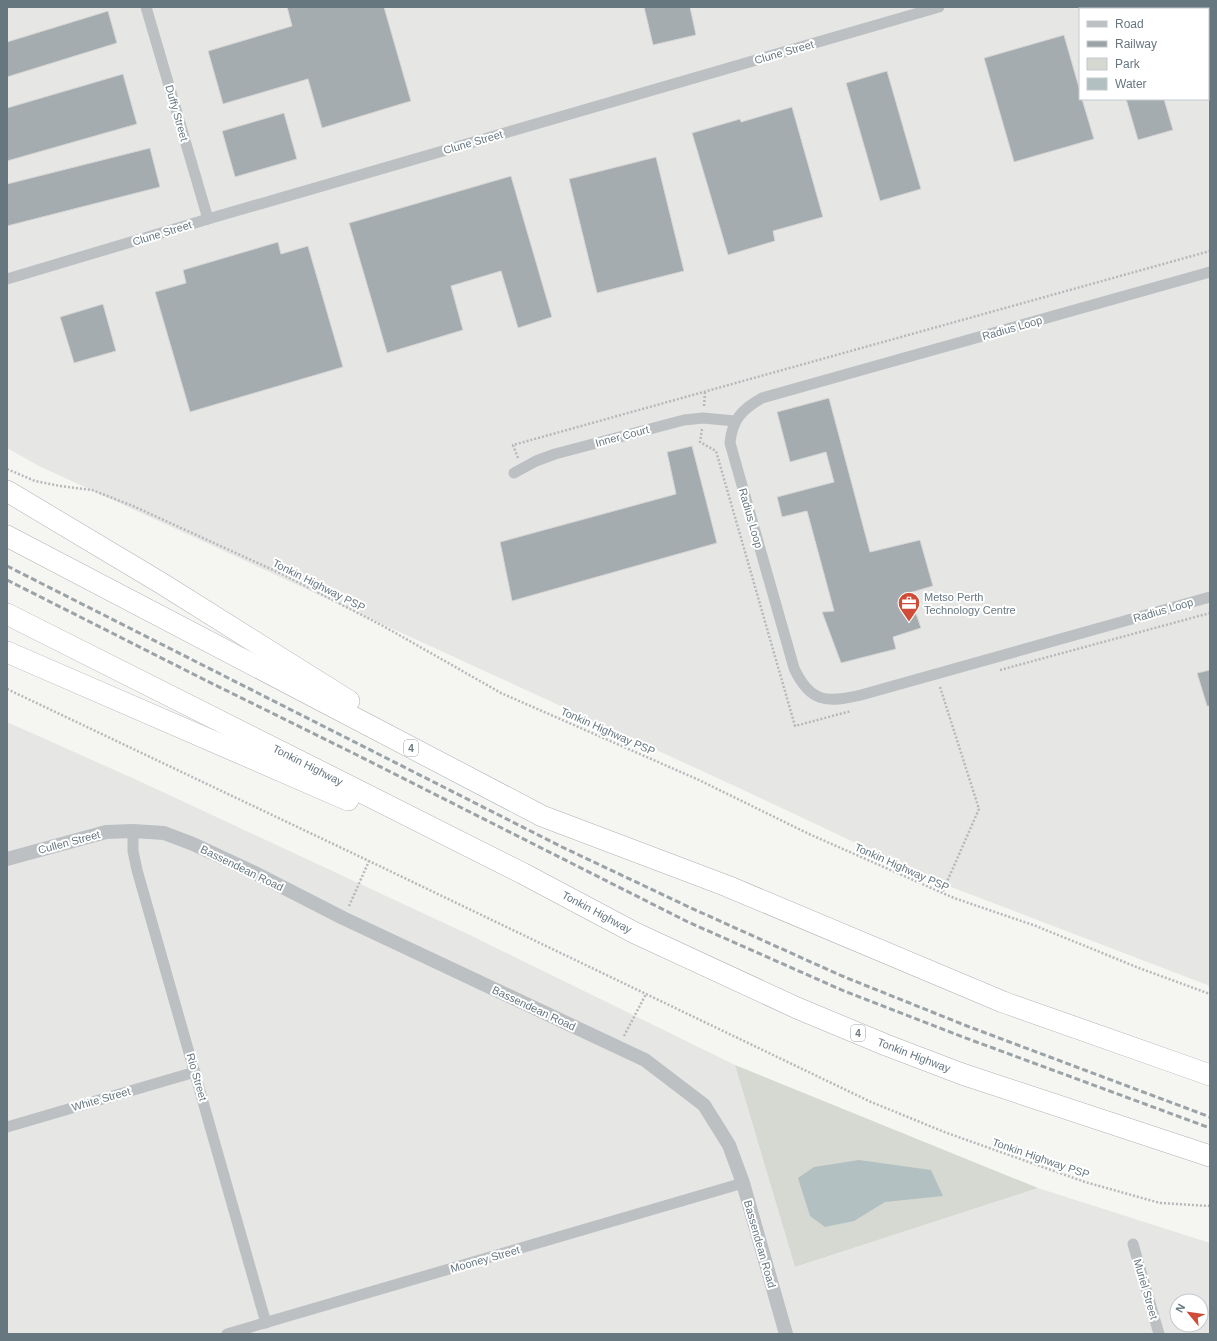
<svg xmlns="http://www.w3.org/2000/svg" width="1217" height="1341" font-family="Helvetica,sans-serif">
<rect width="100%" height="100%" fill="#f5f5f2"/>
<!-- built -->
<g fill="#e6e6e5" fill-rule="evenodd">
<path d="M7 7H1210V986L938 882 739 788 39 466 7 448ZM1080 9H1208V99H1080Z"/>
<path d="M7 722 137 780 472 936 735 1065 795 1267 1038 1188 1210 1243V1334H7ZM1177 1301H1201V1325H1177Z"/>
</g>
<!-- green -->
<path fill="#d5d9d2" d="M735 1065 1038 1188 795 1267Z"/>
<!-- water -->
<path fill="#b3c0c2" d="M859 1160 931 1170 943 1196 885 1202 854 1221 825 1227 810 1216 798 1178 814 1167Z"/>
<!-- building -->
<g fill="#a4acb0" stroke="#d6d6d5">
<path d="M287 7H384L411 101 322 128 308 79 223 104 208 51 292 26Z"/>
<path d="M644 7H690L696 35 653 45Z"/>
<path d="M108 11 117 43 7 77V42Z"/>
<path d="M1064 35 1080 91V99H1082L1094 139 1014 162 984 58Z"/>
<path d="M887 71 921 189 880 201 846 83Z"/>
<path d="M123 74 137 124 7 161V108Z"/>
<path d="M1126 99H1164L1173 130 1138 140Z"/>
<path d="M792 107 823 217 773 231 775 241 728 255 692 133 740 119 741 122Z"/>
<path d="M284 113 297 159 235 177 222 131Z"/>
<path d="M150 148 160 187 7 226V184Z"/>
<path d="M656 157 684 271 597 293 569 179Z"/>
<path d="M511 176 552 317 518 328 501 271 451 286 463 330 387 353 349 223Z"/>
<path d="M278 242 281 254 308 246 343 367 190 412 155 292 186 283 183 270Z"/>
<path d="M103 304 116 351 74 363 60 317Z"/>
<path d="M829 398 870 552 920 540 933 586 909 593 921 628 893 637 896 649 841 663 822 612 834 611 807 511 782 517 777 497 834 482 826 452 790 462 777 412Z"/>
<path d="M692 446 717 543 512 601 500 542 676 494 667 452Z"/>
<path d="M1210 670V706H1207L1197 673Z"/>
</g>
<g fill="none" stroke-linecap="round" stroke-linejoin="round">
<!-- motorway casing -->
<g stroke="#aeb2b5" stroke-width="22">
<g id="motorway">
<path d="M7 491 161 583 349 701"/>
<path d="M7 536 542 816 727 886 1003 1002 1210 1075"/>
<path d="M7 614 522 873 635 933 797 1008 886 1045 962 1074 1210 1156"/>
<path d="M7 652 348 800"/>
</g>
</g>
<!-- path -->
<g stroke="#b6b9bb" stroke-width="2.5" stroke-dasharray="2 2" stroke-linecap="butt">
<path d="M704 406 705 392"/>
<path d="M702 429 700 442 716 451 795 726 851 711"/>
<path d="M518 458 513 445 1210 251"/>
<path d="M7 469 35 481 60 486 92 490 133 506 284 575 385 627 501 693 699 780 809 834 954 898 1036 926 1139 968 1210 994"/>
<path d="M1000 670 1210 613"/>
<path d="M940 687 979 809 942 893"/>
<path d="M7 689 369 861 871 1102 947 1133 1085 1182 1160 1203 1210 1206"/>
<path d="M349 906 369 861"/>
<path d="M624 1036 646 994"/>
</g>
<!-- minor -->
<g stroke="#bcc0c3" stroke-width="11">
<path d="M146 7 208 219"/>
<path d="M1210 272 762 398C742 409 732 420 730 443L794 668C810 703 827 703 861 695L1210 597"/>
<path d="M7 279 208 219 939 7"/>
<path d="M514 473 536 461 555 454 684 420 703 418 735 421"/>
<path d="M133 831V851L137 870 266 1323"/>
<path d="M7 1127 195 1072"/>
<path d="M1133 1244 1159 1334"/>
<path d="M227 1334 743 1183"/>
</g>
<!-- tertiary -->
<path stroke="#bcc0c3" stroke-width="14" d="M7 859 106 832 133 831 164 833 193 844 253 872 343 918 645 1060 704 1105 729 1145 743 1183 786 1334"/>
<!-- motorway -->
<use href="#motorway" stroke="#fff" stroke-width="21"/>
<!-- rail -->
<g stroke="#9ca3a7" stroke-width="3" stroke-dasharray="6 3" stroke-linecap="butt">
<path d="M7 566 562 847 691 908 842 976 967 1026 1210 1117"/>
<path d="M7 580 203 679 355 754 688 922 844 991 963 1037 1210 1128"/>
</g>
</g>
<!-- icons -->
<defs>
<g id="office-pin" transform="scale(1.15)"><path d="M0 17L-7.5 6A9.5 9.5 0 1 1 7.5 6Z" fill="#cf4c38" stroke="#fff"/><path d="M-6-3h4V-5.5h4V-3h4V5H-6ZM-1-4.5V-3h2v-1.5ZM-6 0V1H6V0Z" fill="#fff"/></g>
</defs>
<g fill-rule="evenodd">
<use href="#office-pin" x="909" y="603"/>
</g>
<g text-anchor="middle" stroke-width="4" stroke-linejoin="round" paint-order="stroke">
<!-- shield labels -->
<g fill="#fff" stroke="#95a0a6" stroke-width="1">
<rect x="404" y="740" width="14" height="16" rx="3"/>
<rect x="851" y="1025" width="14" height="16" rx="3"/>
</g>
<g font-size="10" font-weight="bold" fill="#677780">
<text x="411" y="752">4</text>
<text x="858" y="1037">4</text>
</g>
<!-- street labels -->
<g font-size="11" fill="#677780" stroke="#fff">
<text transform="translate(784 52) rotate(-16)" y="4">Clune Street</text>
<text transform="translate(177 113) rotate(74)" y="4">Duffy Street</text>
<text transform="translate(473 142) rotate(-16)" y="4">Clune Street</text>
<text transform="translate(162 233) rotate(-17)" y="4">Clune Street</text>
<text transform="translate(1012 328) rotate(-16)" y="4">Radius Loop</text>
<text transform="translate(622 436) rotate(-15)" y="4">Inner Court</text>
<text transform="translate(751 518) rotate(74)" y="4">Radius Loop</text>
<text transform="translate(319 585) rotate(27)" y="4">Tonkin Highway PSP</text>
<text transform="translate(1163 610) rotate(-16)" y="4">Radius Loop</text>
<text transform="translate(608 731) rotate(24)" y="4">Tonkin Highway PSP</text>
<text transform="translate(308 765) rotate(27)" y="4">Tonkin Highway</text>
<text transform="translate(69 842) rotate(-15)" y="4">Cullen Street</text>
<text transform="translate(902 867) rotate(24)" y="4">Tonkin Highway PSP</text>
<text transform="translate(242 868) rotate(26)" y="4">Bassendean Road</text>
<text transform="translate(597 912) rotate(28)" y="4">Tonkin Highway</text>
<text transform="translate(534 1008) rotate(25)" y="4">Bassendean Road</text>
<text transform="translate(914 1055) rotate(21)" y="4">Tonkin Highway</text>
<text transform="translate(197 1077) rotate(74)" y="4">Rio Street</text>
<text transform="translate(101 1099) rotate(-16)" y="4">White Street</text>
<text transform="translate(1041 1158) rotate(19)" y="4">Tonkin Highway PSP</text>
<text transform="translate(760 1244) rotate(74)" y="4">Bassendean Road</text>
<text transform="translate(485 1259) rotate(-16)" y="4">Mooney Street</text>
<text transform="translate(1146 1289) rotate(74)" y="4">Muriel Street</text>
</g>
<!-- poi labels -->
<g font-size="11" fill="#677780" stroke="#fff" text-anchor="start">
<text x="924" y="601">Metso Perth<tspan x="924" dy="13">Technology Centre</tspan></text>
</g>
</g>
<!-- border -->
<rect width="1217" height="1341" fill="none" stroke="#677780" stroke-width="16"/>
<!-- legend -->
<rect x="1079" y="8" width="130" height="92" fill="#ffffff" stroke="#c2c9cc"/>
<rect x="1087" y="21" width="20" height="6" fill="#bcc0c3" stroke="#c2c9cc"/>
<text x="1115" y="28" font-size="12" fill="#677780">Road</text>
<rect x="1087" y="41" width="20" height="6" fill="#9ca3a7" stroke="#c2c9cc"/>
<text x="1115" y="48" font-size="12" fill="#677780">Railway</text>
<rect x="1087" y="58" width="20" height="12" fill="#d5d9d2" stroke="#c2c9cc"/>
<text x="1115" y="68" font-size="12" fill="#677780">Park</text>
<rect x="1087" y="78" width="20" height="12" fill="#b3c0c2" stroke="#c2c9cc"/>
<text x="1115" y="88" font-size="12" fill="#677780">Water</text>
<!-- north arrow -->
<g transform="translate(1189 1313) rotate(299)"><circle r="19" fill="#ffffff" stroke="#c2c9cc"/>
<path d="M0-3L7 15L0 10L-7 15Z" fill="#cf4c38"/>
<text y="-6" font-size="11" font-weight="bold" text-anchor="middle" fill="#677780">N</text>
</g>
</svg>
